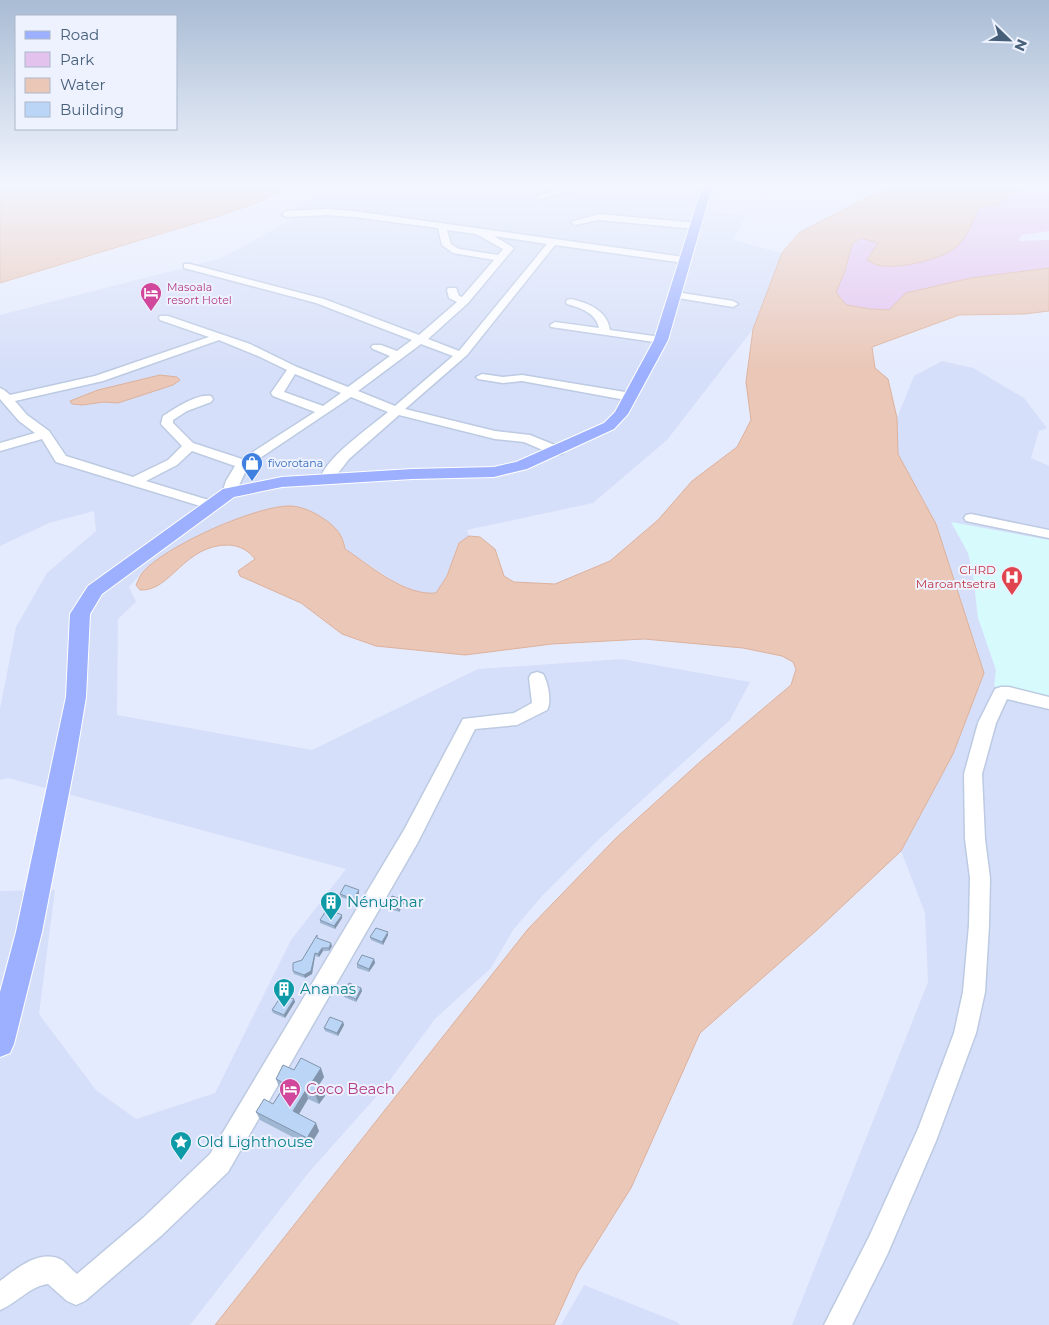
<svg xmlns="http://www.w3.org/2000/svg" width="1049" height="1325" font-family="Montserrat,sans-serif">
<rect width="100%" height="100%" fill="#e5ebfe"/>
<!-- residential -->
<g fill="#d6dff9">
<path d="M338 184H713L710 212 746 216 733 240 782 253 753 329 667 440 593 503 467 530 469 536 459 543 447 576 436 593 422 594 395 582 345 549 344 540 229 521 143 571 129 587 136 602 118 619 117 715 312 750 478 669 622 659 750 682 730 720 598 840 542 896 513 930 491 968 435 1019 384 1088 310 1171 190 1325H0V891L55 890 39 1014 96 1090 136 1119 215 1093 291 940 346 869 8 778 0 780V709L16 627 47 573 96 531 94 511 49 523 0 546V315L222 258 296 217H275L316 197 324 190Z"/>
<path d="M942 361 973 368 1024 398 1047 428 1039 431 1031 458 1049 466V1325H792L928 982 925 913 901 851 953 754 984 673 936 524 898 454 897 418 914 376Z"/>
<path d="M584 1285 677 1322 680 1325H561Z"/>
</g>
<!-- medical -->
<path fill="#d7fbfd" d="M951 522 1049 540V699L994 686 996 670 978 618 973 575 968 553Z"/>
<!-- green -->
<path fill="#e3c2ee" d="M1022 184H1049V231L1022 235 1018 241 1049 240V268L971 278 906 293 889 310 870 309 846 305 836 292 845 271 852 244 862 238 932 258 955 248 966 235 979 207 997 205Z"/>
<!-- water -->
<g fill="#eac7b7" stroke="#ddb19c">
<path d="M0 184H297L259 202 216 217 0 283Z"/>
<path d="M893 184H1022L997 205 979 207C973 220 968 237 956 247 941 260 896 270 877 265 874 264 870 261 867 260L878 243 861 238 852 244 845 271 836 292 846 305 870 309 889 310 906 293 971 278 1049 268V311L1024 314 959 315 872 347 875 368 888 379 897 418 898 454 936 524 984 673 953 754 901 851 817 930 700 1033 631 1188 577 1274 554 1325H215L528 929 616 838 701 761 791 685 796 669 793 662 782 656 743 648 644 639 552 644 465 655 376 646 342 634 301 603 240 576 238 571 255 559C248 550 240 546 229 545 184 544 171 592 140 590L136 585C138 581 140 575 143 572 165 546 259 504 292 506 303 507 316 513 324 519 336 527 343 535 345 549 371 566 404 596 436 593L447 576 459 543 469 536 480 537 495 549 504 576 514 582 555 584 610 561 658 520 692 481 737 447 751 420 746 382 753 329 782 253 800 232Z"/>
<path d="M160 375 177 377 180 380 173 385 118 403 104 402 82 405 72 404 70 401 98 390Z"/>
</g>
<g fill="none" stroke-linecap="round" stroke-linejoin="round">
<!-- minor casing -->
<g stroke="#bccae2" stroke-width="3">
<g id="minor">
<path d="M553 184H563L571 191 540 199V195L560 190Z"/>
<path d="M721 184H734L707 194 703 191Z"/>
<path d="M327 209 354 211 684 257 689 260 684 263 555 245 467 355 405 409 495 431 530 435 562 448 563 451 562 454H552L524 442 495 439 399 415 349 459 332 481H322L320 478C330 454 368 429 388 412L351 397 248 466 234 496 229 497 222 493 226 481 235 466 192 451 177 465 146 481 215 502 217 505 215 508 210 509 56 462 42 439 0 451V443L35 433 19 421 0 399V388L4 390 10 395 95 376 209 337 160 320 159 318 160 316H168L250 344 297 367 348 387 390 356 373 349 371 347 373 345H381L397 351 412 340 316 303 184 268V264H190L324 299 419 335 457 302 449 298 447 290 448 288H456L459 296 462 297 494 260 453 253 442 245 438 228 354 217 327 215 286 217 282 214 286 211ZM447 230 476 234 503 249 498 255 459 249 451 244ZM494 236 547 244 459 351 428 339 468 303 514 248ZM219 340 258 356 287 370 271 393 273 396 315 412 242 459 193 443 173 423V420L187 411 211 402 213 399 211 396C197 393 174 409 163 416L161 424 182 446 168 460 133 477 66 456 49 431 27 415 15 401 103 381ZM421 344 453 356 395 406 358 391ZM295 374 341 393 323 406 284 392Z"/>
<path d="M599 214 697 223 702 226 697 229 599 220 575 225 571 222Z"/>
<path d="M676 292 733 301 738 304 733 307 672 297V293Z"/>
<path d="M571 299C588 303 607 310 610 330L661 337 666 340 661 343 551 327 550 325 555 322 599 328C596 313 581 308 567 304L566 302 567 300Z"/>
<path d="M482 374 503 377 522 375 631 393 637 397 631 401 522 381 503 383 478 379 476 377Z"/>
<path d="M971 514 1049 530V538L966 521 964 518 966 515Z"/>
<path d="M537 672 543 674C548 682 552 702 547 710L517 725 475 729 418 842 228 1172 161 1236 85 1301 76 1305 67 1301 48 1284C30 1286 17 1303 0 1310V1281C16 1269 40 1248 62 1260 67 1264 72 1270 77 1274L143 1218 210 1154 404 830 463 719 514 713 532 703 529 678 531 674Z"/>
<path d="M1001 687H1009L1049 697V709L1007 699 996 723 982 774 985 839 990 878 989 925 985 992 976 1033 936 1141 887 1255 852 1325H824L869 1237 918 1129 954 1033 963 992 969 925 970 878 965 839 964 774 978 723 995 689Z"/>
</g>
</g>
<!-- major casing -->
<g stroke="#fff" stroke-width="2">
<path id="major" d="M703 184H713L668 340 628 414 614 429 527 469 494 477 412 479 282 487 234 497 102 594 90 614 86 697 76 757 42 932 14 1044 10 1053 0 1057V992L16 932 66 697 70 614 88 586 223 489 282 477 412 469 494 467 516 462 604 423 615 412 654 340Z"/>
</g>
<!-- minor -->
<use href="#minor" fill="#fff" fill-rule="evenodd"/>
<!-- major -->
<use href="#major" fill="#9cb0ff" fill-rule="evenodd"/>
</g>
<!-- wall -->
<g fill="#a0b7d4">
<path d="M359 893 354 902 341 897 340 894Z"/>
<path d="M404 903 399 912 387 908V905Z"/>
<path d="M342 915V918L335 929 320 923V920Z"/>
<path d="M388 935 383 945 371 940 370 937Z"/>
<path d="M317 938 332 946 329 951H323L319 957 315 956 312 974 305 978 294 974 293 971 302 960Z"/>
<path d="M374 959 375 963 369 972 357 968V964Z"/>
<path d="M361 988 362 991 356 1002 344 997 343 994Z"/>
<path d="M294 999 295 1002 285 1018 273 1013 272 1010Z"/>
<path d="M343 1022 344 1025 338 1036 325 1031 324 1028Z"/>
<path d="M294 1070 324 1077 319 1085 322 1087 325 1096 319 1104 308 1099 299 1114 319 1131 310 1146 260 1120 256 1112 273 1104 282 1089 279 1087 276 1079Z"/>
</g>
<!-- shaded-wall -->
<g fill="#8295ac">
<path d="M359 890V893L354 902 353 899Z"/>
<path d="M404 900V903L399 912V909Z"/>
<path d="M342 915V918L335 929 334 926Z"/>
<path d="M388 932V935L383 945 382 942Z"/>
<path d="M331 943 332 946 329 951V948Z"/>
<path d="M322 948 323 951 319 957 318 954Z"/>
<path d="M315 953V956L312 974 305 978 304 975Z"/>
<path d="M374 959 375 963 369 972V969Z"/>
<path d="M361 988 362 991 356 1002V999Z"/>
<path d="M294 999 295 1002 285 1018 284 1015Z"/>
<path d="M343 1022 344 1025 338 1036 337 1033Z"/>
<path d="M321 1068 324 1077 315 1091 312 1082Z"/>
<path d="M322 1087 325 1096 319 1104 316 1096Z"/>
<path d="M306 1090 308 1099 296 1119 293 1111Z"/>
<path d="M316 1123 319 1131 310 1146 307 1138Z"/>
</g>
<!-- building -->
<g fill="#bad5f6" stroke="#8295ac">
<path d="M345 885 359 890 353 899 340 894Z"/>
<path d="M392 896 404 900 399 909 387 905Z"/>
<path d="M327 909 342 915 334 926 320 920Z"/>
<path d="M376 928 388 932 382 942 370 937Z"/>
<path d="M317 935V938L331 943 329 948H322L318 954 315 953 311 971 304 975 293 971V963L302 960Z"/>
<path d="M362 955 374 959 369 969 357 964Z"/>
<path d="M349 983 361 988 356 999 343 994Z"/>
<path d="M282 995 294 999 284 1015 272 1010Z"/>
<path d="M330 1017 343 1022 337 1033 324 1028Z"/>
<path d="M301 1058 321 1068 312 1082 322 1087 316 1096 306 1090 293 1111 316 1123 307 1138 256 1112 264 1099 273 1104 286 1084 276 1079 283 1065 294 1070Z"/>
</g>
<!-- sky -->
<linearGradient id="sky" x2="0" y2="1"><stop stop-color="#a9bcd4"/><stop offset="0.5" stop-color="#f3f6ff"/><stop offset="1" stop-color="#f3f6ff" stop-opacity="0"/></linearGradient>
<rect width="1049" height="370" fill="url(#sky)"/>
<!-- icons -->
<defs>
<g id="hotel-pin" transform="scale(1.125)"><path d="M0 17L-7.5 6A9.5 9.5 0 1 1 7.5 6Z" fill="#d1479c" stroke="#eef2ff"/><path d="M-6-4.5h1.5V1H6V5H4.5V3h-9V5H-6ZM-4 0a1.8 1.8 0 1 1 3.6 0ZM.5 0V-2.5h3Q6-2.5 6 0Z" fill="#fff"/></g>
<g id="shop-pin" transform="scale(1.125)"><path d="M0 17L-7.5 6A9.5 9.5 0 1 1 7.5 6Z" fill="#3f7fe0" stroke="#eef2ff"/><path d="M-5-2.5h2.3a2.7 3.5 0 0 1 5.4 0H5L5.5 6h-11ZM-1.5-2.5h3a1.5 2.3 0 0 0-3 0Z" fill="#fff"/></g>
<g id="hospital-pin" transform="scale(1.125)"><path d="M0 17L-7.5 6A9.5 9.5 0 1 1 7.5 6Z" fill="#e0444e" stroke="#eef2ff"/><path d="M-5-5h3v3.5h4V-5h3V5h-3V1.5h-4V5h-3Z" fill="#fff"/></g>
<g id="building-pin" transform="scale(1.125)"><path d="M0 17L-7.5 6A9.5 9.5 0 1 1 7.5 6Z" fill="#0f9aa8" stroke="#eef2ff"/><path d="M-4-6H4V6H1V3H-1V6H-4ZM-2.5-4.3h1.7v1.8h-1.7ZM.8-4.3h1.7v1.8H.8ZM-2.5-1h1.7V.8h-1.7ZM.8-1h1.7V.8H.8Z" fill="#fff"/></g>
<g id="sight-pin" transform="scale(1.125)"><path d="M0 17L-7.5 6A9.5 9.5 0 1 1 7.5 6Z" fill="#0f9aa8" stroke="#eef2ff"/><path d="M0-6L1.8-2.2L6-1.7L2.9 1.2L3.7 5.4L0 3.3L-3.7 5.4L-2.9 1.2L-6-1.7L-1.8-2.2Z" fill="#fff"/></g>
</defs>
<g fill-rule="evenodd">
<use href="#hotel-pin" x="151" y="293"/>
<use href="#shop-pin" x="252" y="463"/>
<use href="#hospital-pin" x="1012" y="577"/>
<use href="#building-pin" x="331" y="902"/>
<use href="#building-pin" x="284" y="989"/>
<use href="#hotel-pin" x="290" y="1089"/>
<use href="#sight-pin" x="181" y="1142"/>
</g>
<g text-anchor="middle" stroke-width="4" stroke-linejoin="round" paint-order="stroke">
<!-- far-hotel labels -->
<g font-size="11" fill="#b23c85" stroke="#eef2ff" text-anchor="start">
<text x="167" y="291">Masoala<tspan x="167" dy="13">resort Hotel</tspan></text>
</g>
<!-- far-shop labels -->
<g font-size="11" fill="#366cbe" stroke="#eef2ff" text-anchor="start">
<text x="268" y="467">fivorotana</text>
</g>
<!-- health labels -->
<g font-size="12" fill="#be3a42" stroke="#eef2ff" text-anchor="end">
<text x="996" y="574">CHRD<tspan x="996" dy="14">Maroantsetra</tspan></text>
</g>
<!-- near-culture labels -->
<g font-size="15" fill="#0d838f" stroke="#eef2ff" text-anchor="start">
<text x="347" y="907">Nénuphar</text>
<text x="300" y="994">Ananas</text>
<text x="197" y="1147">Old Lighthouse</text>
</g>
<!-- near-hotel labels -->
<g font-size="15" fill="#b23c85" stroke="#eef2ff" text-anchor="start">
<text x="306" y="1094">Coco Beach</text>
</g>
</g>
<!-- legend -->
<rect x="15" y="15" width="162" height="115" fill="#eef2ff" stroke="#abb8ca"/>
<rect x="25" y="31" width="25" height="8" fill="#9cb0ff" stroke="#abb8ca"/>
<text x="60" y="40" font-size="15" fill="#47607a">Road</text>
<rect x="25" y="52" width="25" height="15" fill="#e3c2ee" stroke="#abb8ca"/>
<text x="60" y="65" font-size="15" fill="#47607a">Park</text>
<rect x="25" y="78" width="25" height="15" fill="#eac7b7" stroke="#abb8ca"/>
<text x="60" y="90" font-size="15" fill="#47607a">Water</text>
<rect x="25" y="102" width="25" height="15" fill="#bad5f6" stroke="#abb8ca"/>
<text x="60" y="115" font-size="15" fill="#47607a">Building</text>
<!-- north arrow -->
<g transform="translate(1009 40) rotate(113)" stroke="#eef2ff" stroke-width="4" paint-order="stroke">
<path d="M0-4L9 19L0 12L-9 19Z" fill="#47607a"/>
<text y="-8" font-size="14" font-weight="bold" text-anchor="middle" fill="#47607a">N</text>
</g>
</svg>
